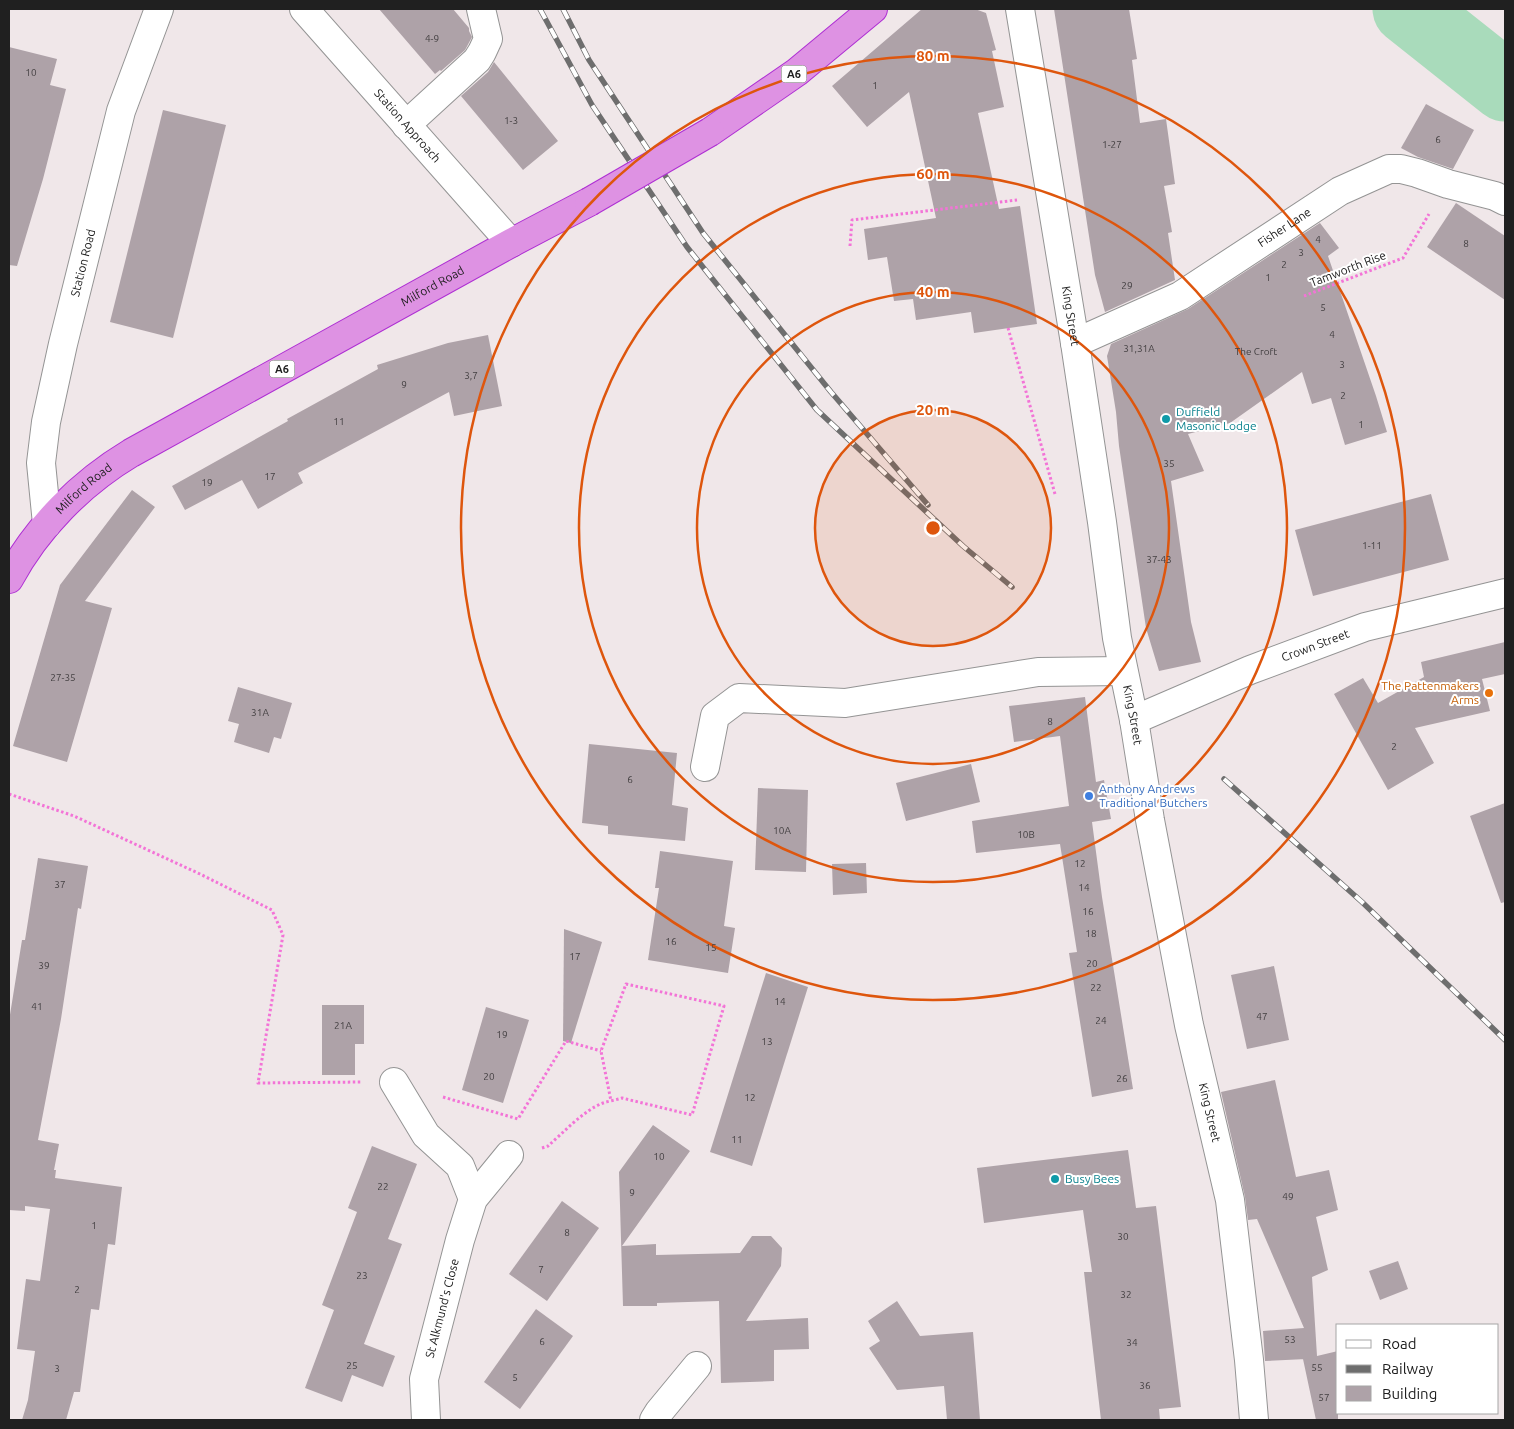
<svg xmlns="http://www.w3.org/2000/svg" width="1514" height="1429" font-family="Ubuntu,sans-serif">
<rect width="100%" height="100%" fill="#f0e7e9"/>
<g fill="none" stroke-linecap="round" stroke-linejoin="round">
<!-- river -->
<path stroke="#a9dbbb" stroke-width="71" d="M1408 9 1505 86"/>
</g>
<!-- building -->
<g fill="#aea2a8">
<path d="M379 9H453L469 28V31L472 37 465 50 441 71 440 70 435 74Z"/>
<path d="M922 9H975L986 13 996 50 992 51 1004 107 978 113 999 209 1020 206 1037 324 974 333 971 312 916 320 913 299 894 301 887 257 868 260 864 229 936 218 909 92 867 127 832 86Z"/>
<path d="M1054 9H1129L1137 59 1132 60 1140 123 1166 119 1175 184 1164 186 1172 232 1168 233 1175 280 1105 312 1095 275Z"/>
<path d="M9 47 57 59 50 85 66 89 43 179 17 266 9 265Z"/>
<path d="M494 62 558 141 523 170 461 96 488 72Z"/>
<path d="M1426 104 1474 130 1453 169 1418 157 1401 148Z"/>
<path d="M163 110 226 125 173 338 110 322Z"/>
<path d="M1456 203 1505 236V300L1427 247Z"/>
<path d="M1320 223 1339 248 1328 256 1376 396 1387 432 1345 445 1331 398 1312 404 1302 372 1230 423 1188 434 1204 471 1171 481 1191 622 1201 662 1159 671 1146 628 1119 446 1116 412 1107 356 1111 344 1188 309Z"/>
<path d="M488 335 502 406 454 416 449 392 298 473 303 483 258 509 242 480 185 510 172 486 288 421 287 419 378 369 377 365 448 343Z"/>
<path d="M132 490 155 507 85 601 112 608 67 762 13 746 60 585Z"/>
<path d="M1431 494 1449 560 1313 596 1295 530Z"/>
<path d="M1505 642V674L1482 679 1490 711 1415 728 1434 763 1388 790 1334 694 1363 678 1378 703 1424 677 1421 662Z"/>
<path d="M238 687 292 703 281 739 274 737 269 753 234 742 239 724 228 721Z"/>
<path d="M1085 697 1096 782 1104 780 1111 819 1092 822 1102 897 1133 1089 1092 1097 1069 953 1077 952 1060 844 976 853 972 821 1069 806 1060 736 1014 742 1009 706Z"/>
<path d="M589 744 677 753 672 805 688 808 685 841 608 834V826L582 823Z"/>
<path d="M971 764 980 802 906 821 896 783Z"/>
<path d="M758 788 808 790 806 872 755 870Z"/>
<path d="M1505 803V902L1501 903 1470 816Z"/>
<path d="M660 851 733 861 724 926 735 928 728 973 648 960 659 888H655Z"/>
<path d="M38 858 88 866 81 909 78 908 61 1019 38 1140 59 1144 54 1170H56L55 1178 122 1187 115 1245 108 1244 99 1310 91 1309 80 1392H74L66 1420H22L28 1400 35 1351 17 1349 26 1279 40 1281 50 1209 25 1206V1211L9 1210V1021L22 940H25Z"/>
<path d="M866 863 867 893 833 895 832 864Z"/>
<path d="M564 929 602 942 571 1043 563 1041Z"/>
<path d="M1274 966 1289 1040 1247 1049 1231 975Z"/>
<path d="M766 973 808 987 752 1166 710 1152Z"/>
<path d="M322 1005H364V1044H355V1075H322Z"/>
<path d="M486 1007 529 1020 503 1103 462 1090Z"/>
<path d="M1275 1080 1296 1177 1329 1170 1338 1210 1316 1217 1328 1270 1312 1277 1317 1356 1338 1351V1420H1316L1303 1359H1306L1265 1361 1263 1331 1304 1328 1257 1219 1248 1220 1245 1197 1221 1092Z"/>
<path d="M653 1125 690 1151 622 1246 656 1244V1255L740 1253 752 1236H771L782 1248 781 1266 746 1321 808 1318 809 1349 774 1350V1381L721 1383 719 1301 657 1303V1306H623L619 1172Z"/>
<path d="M372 1146 417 1164 388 1239 402 1244 364 1344 395 1356 383 1387 352 1375 342 1402 305 1388 334 1310 322 1305 357 1212 348 1208Z"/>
<path d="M1128 1150 1136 1208 1156 1206 1181 1407 1159 1409 1160 1420H1101L1084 1272H1092L1083 1210 984 1223 977 1168Z"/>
<path d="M562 1201 599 1228 547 1301 509 1274Z"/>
<path d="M1398 1261 1408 1289 1380 1300 1369 1271Z"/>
<path d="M897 1301 920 1336 973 1332 980 1420H947L944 1386 897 1390 869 1348 880 1341 868 1321Z"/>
<path d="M536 1309 573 1336 520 1409 484 1382Z"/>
</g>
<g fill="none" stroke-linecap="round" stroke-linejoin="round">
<!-- minor casing -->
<g stroke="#949494" stroke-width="30">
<g id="minor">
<path id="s1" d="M304 9 511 243"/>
<path id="s2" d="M1020 9 1075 343 1102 522 1117 638 1134 720 1150 820 1189 1025 1230 1200 1249 1360 1254 1420"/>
<path d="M406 125 477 60 482 52 488 39 481 9"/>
<path id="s3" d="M1075 343 1180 296 1340 191 1389 169H1401L1417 173 1448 184 1495 196 1505 201"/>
<path id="s4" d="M47 524 41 463 46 422 63 344 121 111 159 9"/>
<path id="s5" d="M1134 720 1250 670 1365 627 1505 593"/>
<path d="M705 767 715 716 739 698 845 703 1038 672 1123 671"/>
<path d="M394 1082 426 1135 460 1166 473 1199"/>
<path id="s6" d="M426 1420 424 1379 460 1240 473 1199 509 1155"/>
<path d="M654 1420 659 1412 697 1366"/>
</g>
</g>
<!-- highway casing -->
<g stroke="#ae2fd3" stroke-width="30">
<g id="highway">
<path d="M710 132 797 72 873 9"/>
<path id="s7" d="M9 579C37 527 81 483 131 453L511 243 589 202"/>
</g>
</g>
<!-- path -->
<g stroke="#f374d7" stroke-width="3" stroke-dasharray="2.5 2.5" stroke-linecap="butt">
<path d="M850 246 852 220 1017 200"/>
<path d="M1304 296 1403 258 1429 214"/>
<path d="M1008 328 1055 494"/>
<path d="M9 794 74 816 200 874 272 910 283 935 258 1083 362 1082"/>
<path d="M443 1097 518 1119 566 1041 601 1051"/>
<path d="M542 1148 548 1146C563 1133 584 1110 603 1103 609 1101 616 1100 622 1098L692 1115 724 1006 626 984 601 1051 611 1101"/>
</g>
<!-- minor -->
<use href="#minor" stroke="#fff" stroke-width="28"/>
<!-- highway -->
<use href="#highway" stroke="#de92e3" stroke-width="28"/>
<!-- rail casing -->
<g stroke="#6e6e6e" stroke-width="5.5">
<g id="rail">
<path d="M540 9 592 105 687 247 817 410 963 546 1012 587"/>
<path d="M563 9 589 60 703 233 831 392 928 505"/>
<path d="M1224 779 1362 902 1505 1040"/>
</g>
</g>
<!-- rail -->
<use href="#rail" stroke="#fff" stroke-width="4" stroke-dasharray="11" stroke-linecap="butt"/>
<!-- highway-bridge casing -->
<g stroke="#ae2fd3" stroke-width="30" stroke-linecap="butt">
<path id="highway-bridge" d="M589 202 710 132"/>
</g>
<!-- highway-bridge -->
<use href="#highway-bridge" stroke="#de92e3" stroke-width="28"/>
</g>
<!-- distance rings -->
<circle cx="933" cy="528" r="118" fill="#de560d" fill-opacity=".12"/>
<g fill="none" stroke="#de560d" stroke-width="2.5">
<circle cx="933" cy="528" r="118"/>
<circle cx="933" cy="528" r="236"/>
<circle cx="933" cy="528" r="354"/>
<circle cx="933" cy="528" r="472"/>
</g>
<!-- markers -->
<g fill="#0f9aa8" stroke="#fff" stroke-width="2">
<circle cx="1166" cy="419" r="5"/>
<circle cx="1055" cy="1179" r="5"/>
</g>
<circle fill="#e8710a" stroke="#fff" stroke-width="2" cx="1489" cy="693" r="5"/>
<circle fill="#3f7fe0" stroke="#fff" stroke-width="2" cx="1089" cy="796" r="5"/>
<g text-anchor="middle" stroke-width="4" stroke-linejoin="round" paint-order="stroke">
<!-- number labels -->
<g font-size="10" fill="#444042">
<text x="432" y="42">4-9</text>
<text x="31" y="76">10</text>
<text x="875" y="89">1</text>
<text x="511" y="124">1-3</text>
<text x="1438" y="143">6</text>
<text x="1112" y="148">1-27</text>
<text x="1318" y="243">4</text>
<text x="1466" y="247">8</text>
<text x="1301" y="256">3</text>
<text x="1284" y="268">2</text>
<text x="1268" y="281">1</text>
<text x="1127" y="289">29</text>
<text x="1323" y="311">5</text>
<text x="1332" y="338">4</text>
<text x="1139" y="352">31,31A</text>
<text x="1256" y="355">The Croft</text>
<text x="1342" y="368">3</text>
<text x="471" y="379">3,7</text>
<text x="404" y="388">9</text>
<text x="1343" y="399">2</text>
<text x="339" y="425">11</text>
<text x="1361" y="428">1</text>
<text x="1169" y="467">35</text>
<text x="270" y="480">17</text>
<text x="207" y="486">19</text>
<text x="1372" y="549">1-11</text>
<text x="1159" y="563">37-43</text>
<text x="63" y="681">27-35</text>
<text x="260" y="716">31A</text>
<text x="1050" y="725">8</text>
<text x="1394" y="750">2</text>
<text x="630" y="783">6</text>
<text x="782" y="834">10A</text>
<text x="1026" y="838">10B</text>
<text x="1080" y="867">12</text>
<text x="60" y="888">37</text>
<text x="1084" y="891">14</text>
<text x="1088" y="915">16</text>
<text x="1091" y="937">18</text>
<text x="671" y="945">16</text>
<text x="711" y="951">15</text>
<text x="575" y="960">17</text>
<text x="1092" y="967">20</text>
<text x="44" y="969">39</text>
<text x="1096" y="991">22</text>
<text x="780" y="1005">14</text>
<text x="37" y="1010">41</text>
<text x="1262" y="1020">47</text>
<text x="1101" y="1024">24</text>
<text x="343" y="1029">21A</text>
<text x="502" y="1038">19</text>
<text x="767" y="1045">13</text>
<text x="489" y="1080">20</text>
<text x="1122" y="1082">26</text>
<text x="750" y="1101">12</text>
<text x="737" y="1143">11</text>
<text x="659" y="1160">10</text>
<text x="383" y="1190">22</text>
<text x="632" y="1196">9</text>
<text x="1288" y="1200">49</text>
<text x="94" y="1229">1</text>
<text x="567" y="1236">8</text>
<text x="1123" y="1240">30</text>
<text x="541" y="1273">7</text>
<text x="362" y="1279">23</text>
<text x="77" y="1293">2</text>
<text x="1126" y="1298">32</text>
<text x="1290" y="1343">53</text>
<text x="542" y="1345">6</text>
<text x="1132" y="1346">34</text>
<text x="352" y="1369">25</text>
<text x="1317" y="1371">55</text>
<text x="57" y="1372">3</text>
<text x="515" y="1381">5</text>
<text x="1145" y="1389">36</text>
<text x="1324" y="1401">57</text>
</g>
<!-- shield labels -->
<g fill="#fff" stroke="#636363" stroke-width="1">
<rect x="781.5" y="65.5" width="25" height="17" rx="4"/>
<rect x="269.5" y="360.5" width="25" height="17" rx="4"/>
</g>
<g font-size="11" font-weight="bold" fill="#202020">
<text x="794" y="78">A6</text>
<text x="282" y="373">A6</text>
</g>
<!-- street labels -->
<g font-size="12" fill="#202020" stroke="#fff">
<text dy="4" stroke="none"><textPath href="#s1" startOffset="156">Station Approach</textPath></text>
<text dy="4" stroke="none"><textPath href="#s3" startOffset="240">Fisher Lane</textPath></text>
<text dy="4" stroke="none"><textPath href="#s4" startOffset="266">Station Road</textPath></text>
<text transform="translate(1348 269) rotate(-21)" y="4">Tamworth Rise</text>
<text dy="4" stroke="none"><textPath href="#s7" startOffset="522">Milford Road</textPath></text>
<text dy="4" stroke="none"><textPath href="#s2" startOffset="311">King Street</textPath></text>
<text dy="4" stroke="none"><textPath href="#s7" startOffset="118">Milford Road</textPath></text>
<text dy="4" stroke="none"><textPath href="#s5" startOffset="196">Crown Street</textPath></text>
<text dy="4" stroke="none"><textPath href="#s2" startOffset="715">King Street</textPath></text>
<text dy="4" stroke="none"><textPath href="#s2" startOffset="1120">King Street</textPath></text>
<text dy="4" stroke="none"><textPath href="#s6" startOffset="114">St Alkmund's Close</textPath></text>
</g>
<!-- culture labels -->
<g font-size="12" fill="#0d838f" stroke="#fff" text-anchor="start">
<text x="1176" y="416">Duffield<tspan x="1176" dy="14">Masonic Lodge</tspan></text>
<text x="1065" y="1183">Busy Bees</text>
</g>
<!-- food labels -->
<g font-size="12" fill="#c56008" stroke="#fff" text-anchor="end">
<text x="1479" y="690">The Pattenmakers<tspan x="1479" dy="14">Arms</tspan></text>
</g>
<!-- shop labels -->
<g font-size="12" fill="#366cbe" stroke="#fff" text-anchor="start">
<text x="1099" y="793">Anthony Andrews<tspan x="1099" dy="14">Traditional Butchers</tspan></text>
</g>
</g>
<circle cx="933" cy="528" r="8" fill="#de560d" stroke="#fff" stroke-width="2.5"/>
<g font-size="15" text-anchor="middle" font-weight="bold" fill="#de560d" stroke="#fff" stroke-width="4" stroke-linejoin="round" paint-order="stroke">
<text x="933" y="61">80 m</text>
<text x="933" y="179">60 m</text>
<text x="933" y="297">40 m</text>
<text x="933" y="415">20 m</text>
</g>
<!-- border -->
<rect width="1514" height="1429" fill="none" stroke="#202020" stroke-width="20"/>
<!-- legend -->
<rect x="1336" y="1324" width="162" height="90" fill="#ffffff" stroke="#a6a6a6"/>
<rect x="1346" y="1340" width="25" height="8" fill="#ffffff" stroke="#a6a6a6"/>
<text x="1382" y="1349" font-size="15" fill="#202020">Road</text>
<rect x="1346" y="1365" width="25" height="8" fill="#6e6e6e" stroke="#a6a6a6"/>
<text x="1382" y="1374" font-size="15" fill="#202020">Railway</text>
<rect x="1346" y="1386" width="25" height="15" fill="#aea2a8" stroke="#a6a6a6"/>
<text x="1382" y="1399" font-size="15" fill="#202020">Building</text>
</svg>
